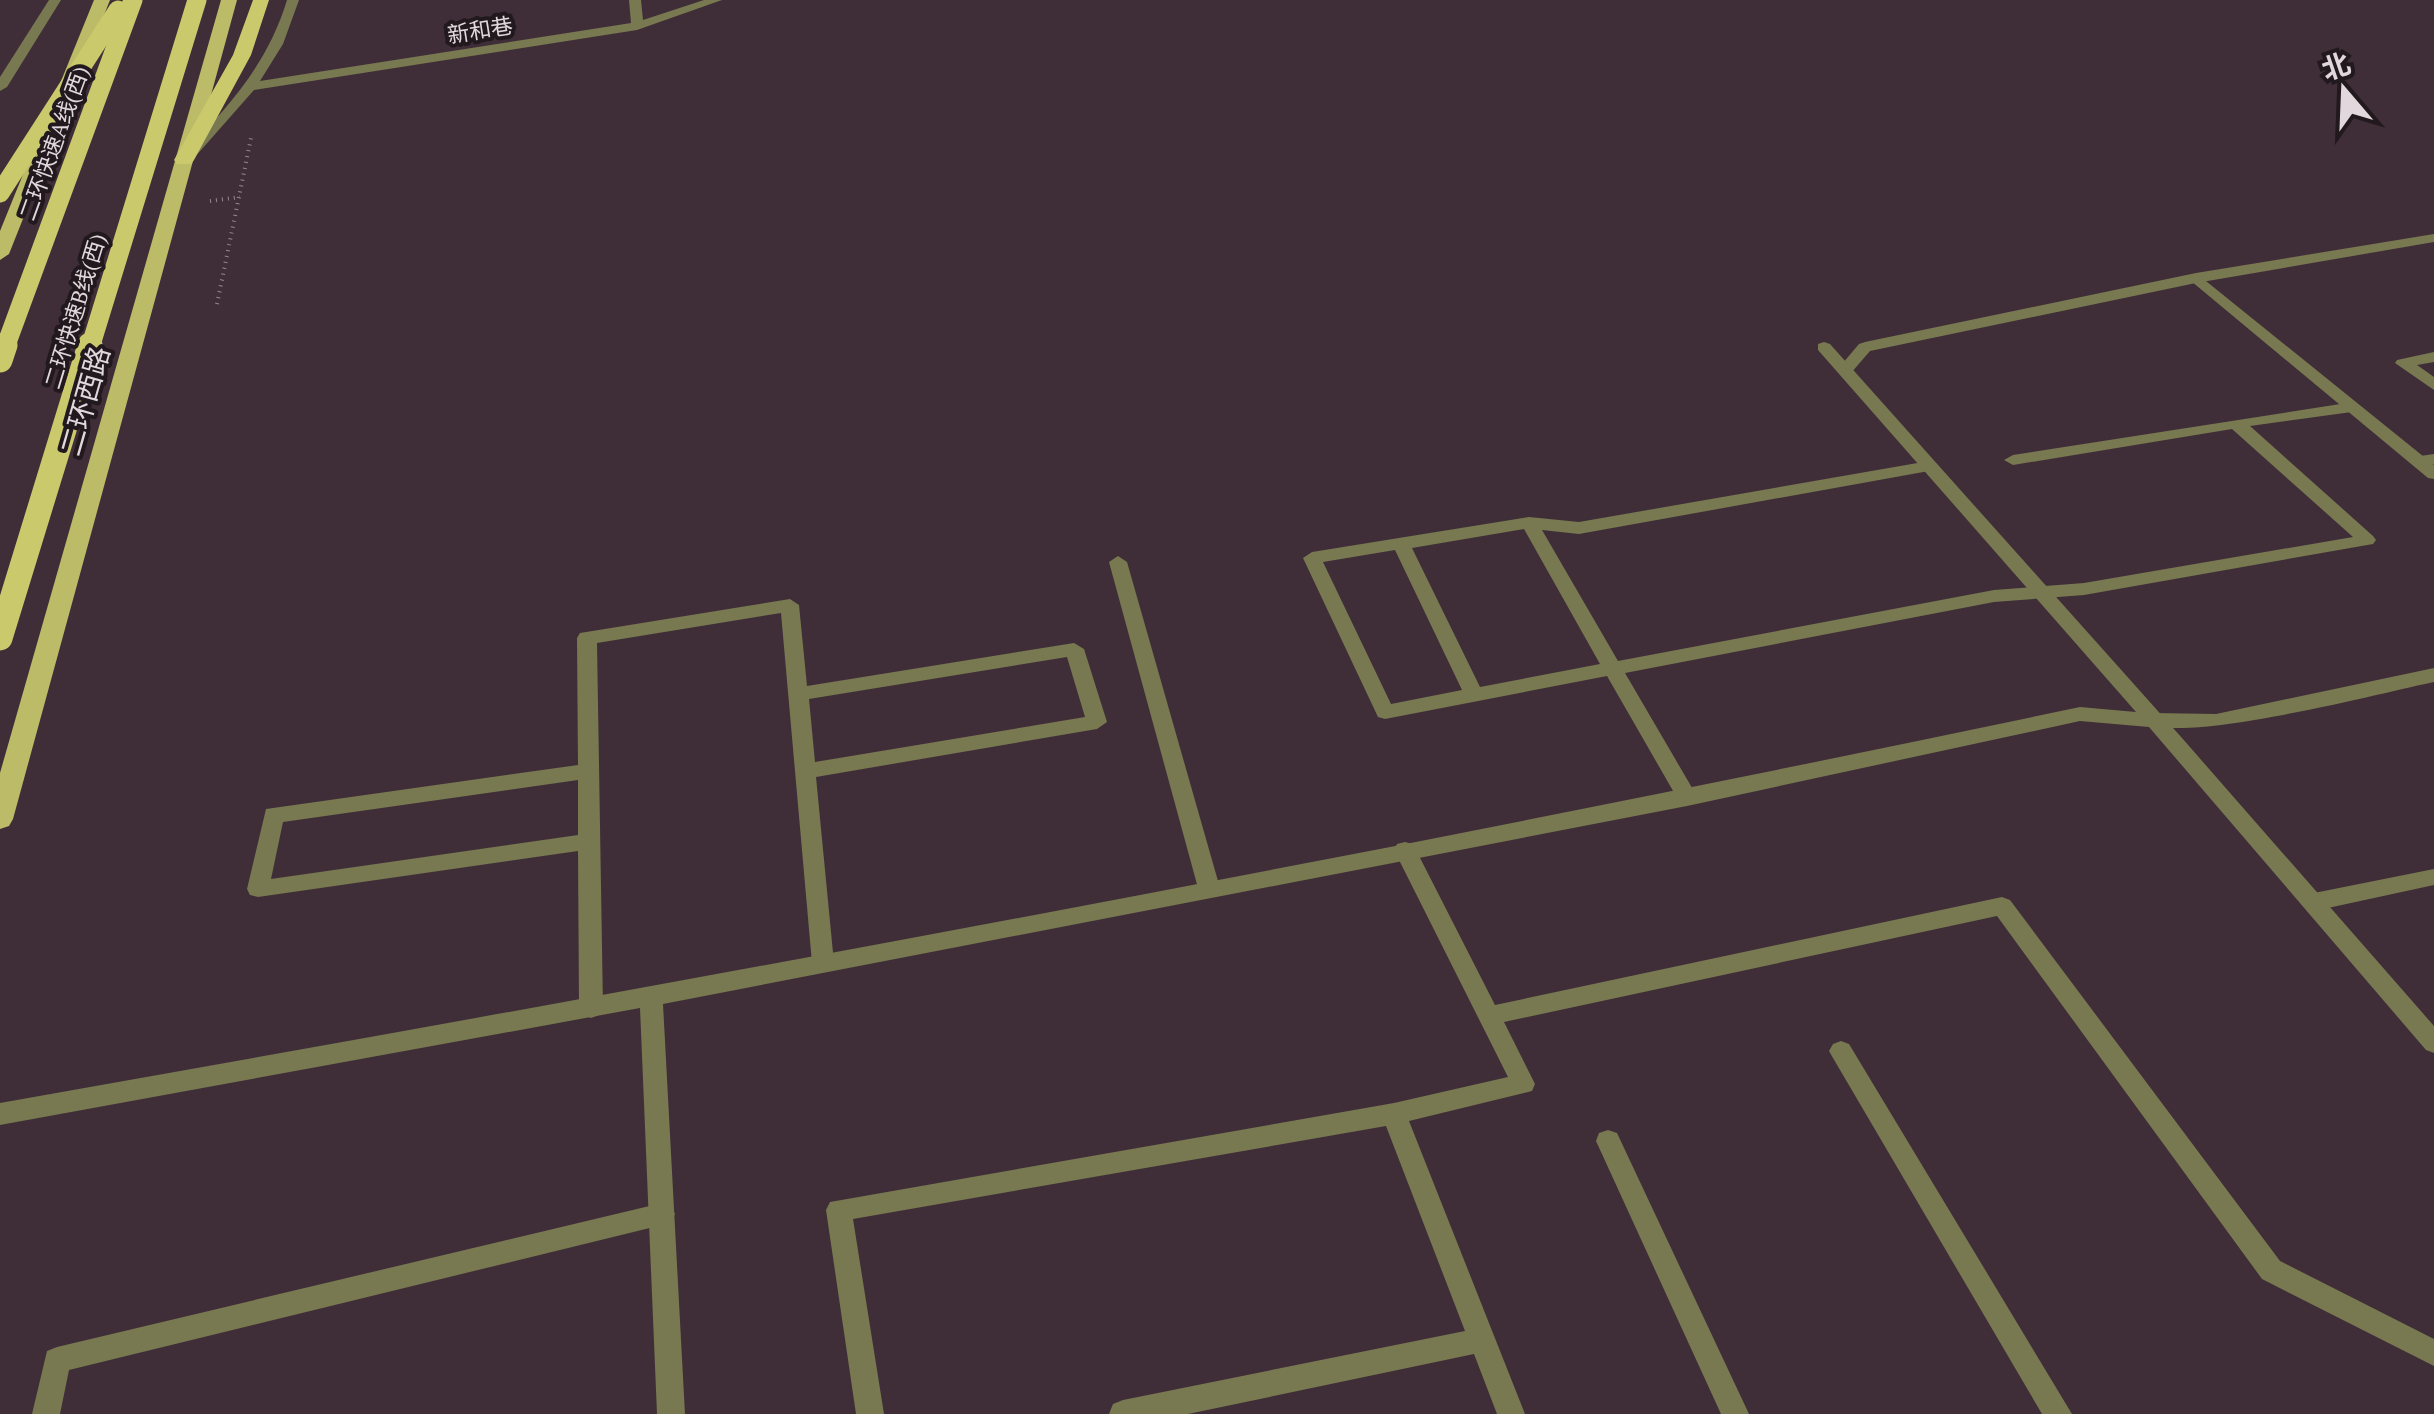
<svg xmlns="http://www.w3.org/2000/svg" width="2434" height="1414" font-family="'PT Serif','Noto Sans SC',serif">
<rect width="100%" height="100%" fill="#3f2e38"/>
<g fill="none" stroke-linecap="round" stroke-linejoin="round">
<!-- path -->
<g stroke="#95888f" stroke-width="4" stroke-dasharray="1 5" stroke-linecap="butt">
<path d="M210 201 240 197"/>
<path d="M217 304 251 138"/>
</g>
<!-- service -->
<g fill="#787851" fill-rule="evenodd">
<path d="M2434 234V242L2196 283 1870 351 1851 373 1845 375 1837 370 1859 344 1865 342 2196 273Z"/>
<path d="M2434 352V362L2417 365 2434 377V390L2395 363 2397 360Z"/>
<path d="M2353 402 2361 407 2359 411 2250 426 2373 536 2376 540 2373 544 2084 595 1994 602 1625 673 1698 798 1694 803H1680L1607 676 1385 719 1378 717 1303 558 1312 552 1529 517 1579 522 1929 461 1938 466 1929 471 1579 534 1542 530 1618 661 1994 590 2084 583 2353 537 2232 429 2013 465 2004 460 2013 455ZM1524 529 1600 664 1480 687 1412 548ZM1395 550 1462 690 1391 704 1323 562Z"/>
<path d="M2434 454V464L2419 466 2410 461 2413 457Z"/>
<path d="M1118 556 1127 562 1220 888 1217 894H1201L1198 888 1109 562Z"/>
<path d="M790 599 799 605 807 686 1074 643 1084 649 1107 722 1097 729 816 777 834 963 831 969 823 972 815 969 812 963 781 613 597 643 603 1008 599 1015 591 1018 583 1015 579 1008 578 851 258 897 250 895 247 889 266 809 578 765 577 638 580 633ZM1067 657 1085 717 815 762 809 699ZM578 780V835L271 879 283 822Z"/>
<path d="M2434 668V682C2389 691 2169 749 2143 720L2153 713 2216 714Z"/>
<path d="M1405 842 1413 844 1416 850 1495 1005 2002 897 2010 900 2280 1261 2434 1339V1366L2262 1279 1997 916 1504 1022 1535 1084 1532 1091 1409 1121 1525 1414H1497L1474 1354 1188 1414H1109L1113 1404 1123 1400 1465 1331 1386 1126 853 1219 884 1414H856L826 1210 830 1202 1394 1103 1508 1077 1394 850 1397 844Z"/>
<path d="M2434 869V885L2314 911 2306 908 2303 902 2306 896 2314 893Z"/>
<path d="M1841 1041 1849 1044 2072 1414H2042L1833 1058 1829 1051 1833 1044Z"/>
<path d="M1608 1130 1617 1133 1749 1414H1721L1596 1141 1599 1133Z"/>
<path d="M662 1203 671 1206 675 1214 671 1222 662 1225 69 1370 60 1414H32L47 1351 57 1347Z"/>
</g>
<!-- minor -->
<g fill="#787851" fill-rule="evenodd">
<path d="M49 0H61L7 87 0 91V77Z"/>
<path d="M287 0H299L283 44 260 81 631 23 629 0H641L643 20 704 0H722L637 30 254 90 194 158H184V152C229 107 268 63 287 0Z"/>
<path d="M2196 273 2434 465V479L2428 478 2191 281 2188 278Z"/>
<path d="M1824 342 1830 344 2182 738 2434 1026V1053L2426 1050 2149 727 2080 721 1687 806 663 1004 685 1414H657L640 1008 0 1125V1103C695 980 1389 853 2080 707L2136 712 1818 350V344Z"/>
</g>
<!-- primary -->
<g fill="#bcbc68" fill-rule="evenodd">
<path d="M94 0H110L9 254 0 260V231Z"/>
<path d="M221 0H237L13 819 9 826 0 829V773Z"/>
</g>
<!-- trunk -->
<path fill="#cac96c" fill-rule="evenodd" d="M253 0H269L251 55 194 160 191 164H177L174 160 233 55Z"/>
<!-- trunk-bridge-far1 -->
<g stroke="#cac96c" stroke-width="19">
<path d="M0 193 118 10"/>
<path d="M5 348 133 0"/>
<path d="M90 348 197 0"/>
</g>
<!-- trunk-bridge -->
<g stroke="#cac96c" stroke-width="25">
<path d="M0 360 5 345"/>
<path d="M0 638 90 345"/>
</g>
</g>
<g text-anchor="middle" stroke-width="8" stroke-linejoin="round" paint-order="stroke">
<!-- far-street labels -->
<g font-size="22" fill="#e2d7dd" stroke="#21191e">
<text transform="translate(480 30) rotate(-9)" y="8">新和巷</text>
<text transform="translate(54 143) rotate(-70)" y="8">二环快速A线(西)</text>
<text transform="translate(75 311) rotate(-73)" y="8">二环快速B线(西)</text>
</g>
<!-- street labels -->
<g font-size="28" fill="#e2d7dd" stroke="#21191e">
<text transform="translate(85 401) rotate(-74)" y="10">二环西路</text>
</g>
</g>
<!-- north arrow -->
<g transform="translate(2344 90) rotate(341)" stroke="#21191e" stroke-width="8" paint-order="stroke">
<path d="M0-8L18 38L0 25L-18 38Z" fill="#e2d7dd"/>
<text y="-15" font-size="28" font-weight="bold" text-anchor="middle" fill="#e2d7dd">北</text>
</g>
</svg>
